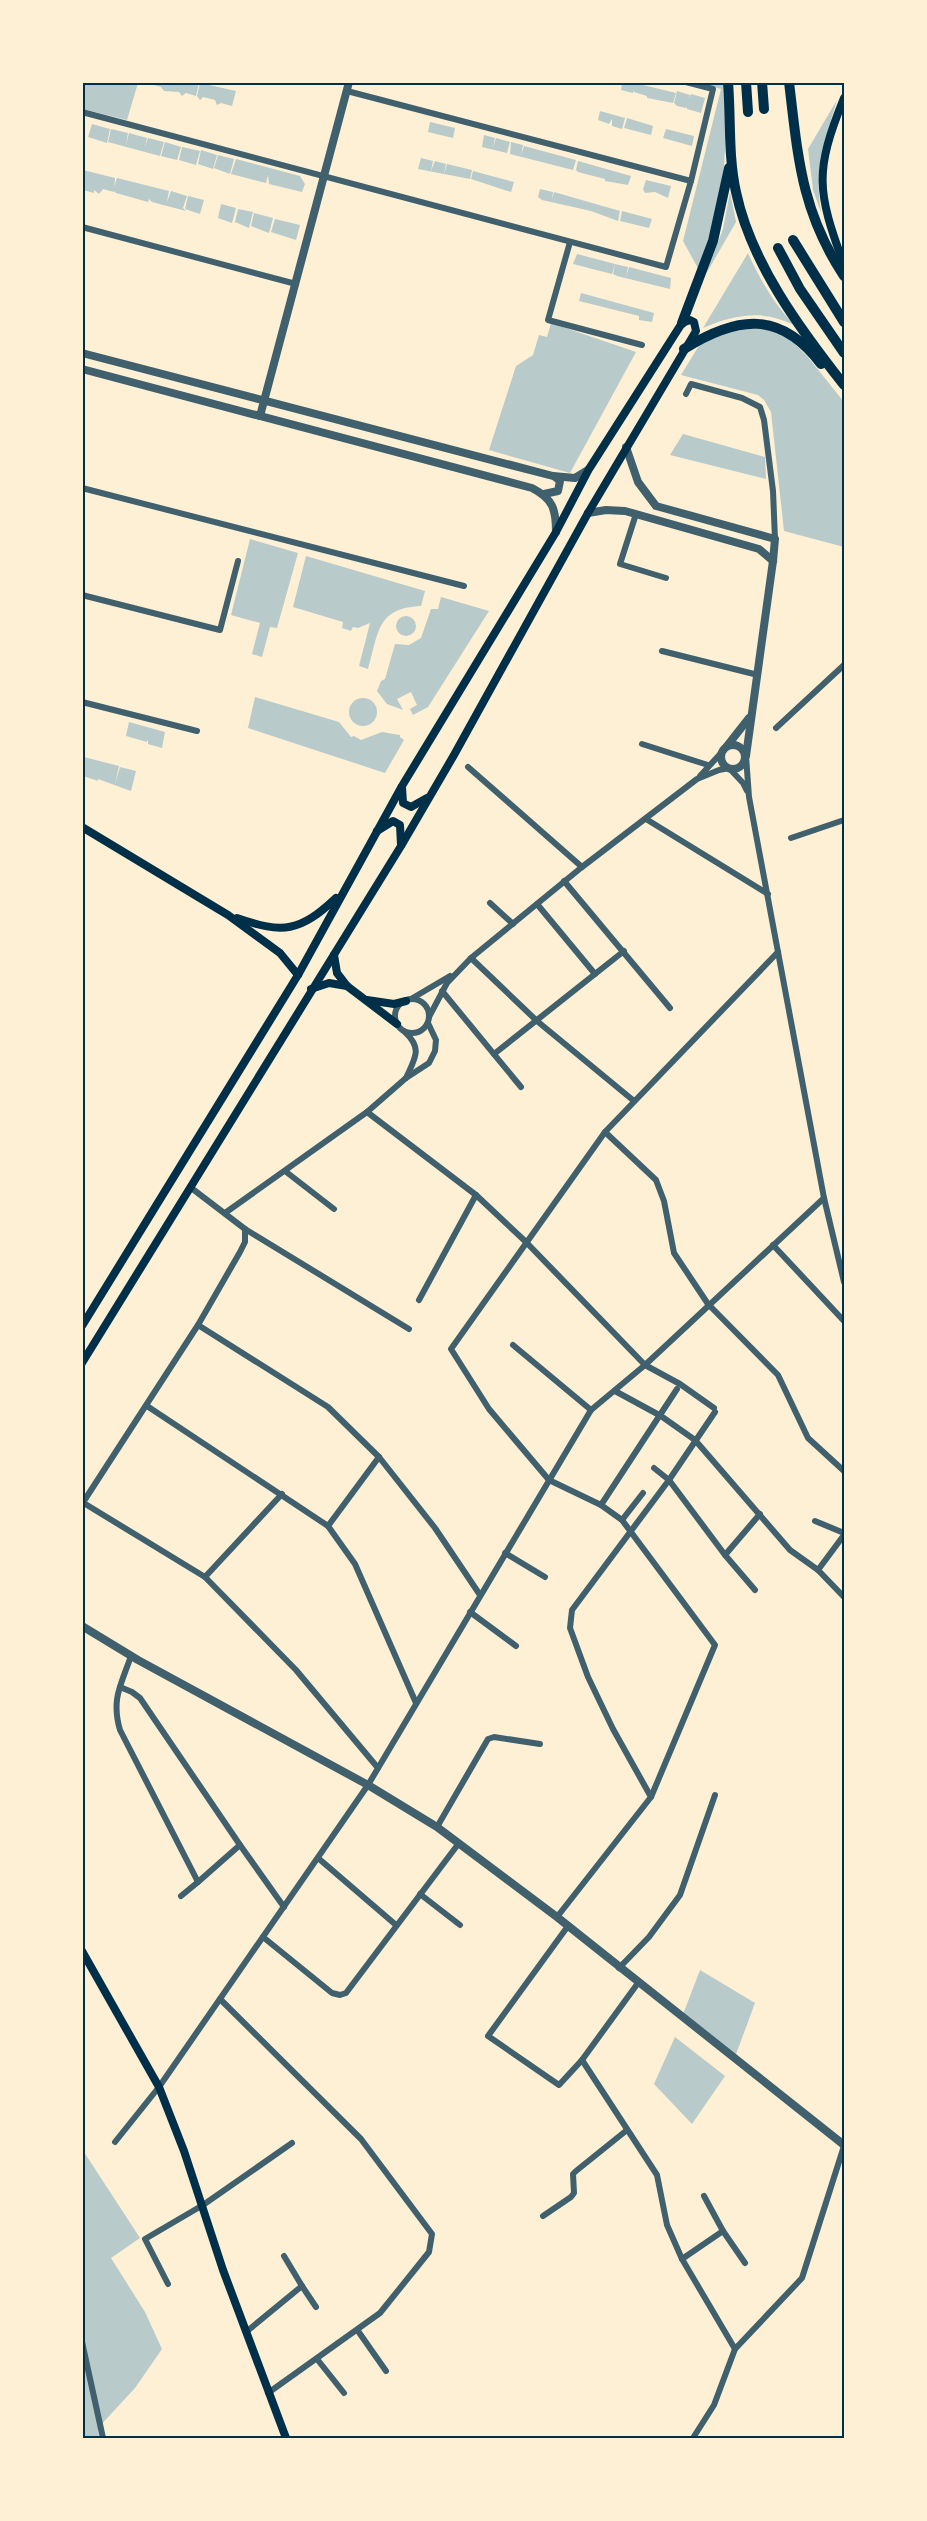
<svg xmlns="http://www.w3.org/2000/svg" width="927" height="2521" font-family="'IBM Plex Serif',serif">
<rect width="100%" height="100%" fill="#fdf0d5"/>
<!-- green -->
<g fill="#b9caca">
<path d="M82 83H138L127 120 83 109Z"/>
<path d="M146 83H199L196 96 186 93 182 96 179 92 164 91 161 87Z"/>
<path d="M200 83 236 91 232 106 221 103 217 105 215 100 203 97 200 100 197 96Z"/>
<path d="M622 83H635L676 93 673 103 647 98V96L634 92V89L633 93 621 90Z"/>
<path d="M700 83H724L726 131 724 167 718 203 700 272 683 241 721 89Z"/>
<path d="M677 91 690 95 689 99 691 94 705 98 701 113 687 109V107L686 108 677 106 674 103Z"/>
<path d="M837 100C825 141 814 168 821 212L813 190 808 149Z"/>
<path d="M600 111 625 118 622 129 612 126V119L609 124 598 120Z"/>
<path d="M627 118 653 126 651 135 624 128Z"/>
<path d="M430 122 455 128 453 138 428 132Z"/>
<path d="M92 124 110 129 107 143 88 137Z"/>
<path d="M111 129 128 133 126 145 129 133 147 138 145 147 148 138 164 142 160 156 108 142Z"/>
<path d="M666 129 694 136 692 146 663 138Z"/>
<path d="M484 135 495 138 493 148 496 138 510 142 507 153 482 147Z"/>
<path d="M165 142 181 147 177 160 161 156Z"/>
<path d="M511 142 523 145 521 155 524 146 576 160 573 170 510 154Z"/>
<path d="M182 147 200 151 196 165 179 160Z"/>
<path d="M201 150 217 155 213 169 198 164Z"/>
<path d="M218 155 234 159 230 174 214 168Z"/>
<path d="M421 158 433 161 431 171 435 161 446 164 444 174 447 164 472 170 470 179 418 169Z"/>
<path d="M236 159 300 176 305 184 302 192 269 184 268 175 266 183 231 174Z"/>
<path d="M578 161 631 176 628 185 605 181V179L578 172 576 170Z"/>
<path d="M83 170 115 178 114 192 103 189 99 194 94 190V193L83 190Z"/>
<path d="M473 171 514 182 511 192 471 179Z"/>
<path d="M117 178 169 191 167 202 171 191 187 196 183 208 186 211 152 202 149 199 148 202 116 193 113 190Z"/>
<path d="M646 180 671 186 668 198 655 192 645 193 643 189Z"/>
<path d="M540 189 553 192 552 199 554 192 620 211 618 221 591 211 542 200 538 197Z"/>
<path d="M730 192 736 222 706 274 723 229Z"/>
<path d="M188 196 204 200 200 214 185 209Z"/>
<path d="M221 204 236 208 232 223 218 218Z"/>
<path d="M238 209 253 212 249 228 235 222Z"/>
<path d="M622 211 652 219 649 228 620 221Z"/>
<path d="M254 213 273 218 269 233 251 226Z"/>
<path d="M275 219 300 225 296 240 271 232Z"/>
<path d="M748 253C760 280 774 303 794 325 763 309 734 315 703 328Z"/>
<path d="M577 254 615 264 612 274 573 264Z"/>
<path d="M615 264 628 267 626 277 629 267 671 278 670 289 617 276 613 274Z"/>
<path d="M581 293 654 313 652 322 639 320V316L579 301Z"/>
<path d="M551 323 636 352 570 473 489 450 516 366 533 355 539 335 547 337Z"/>
<path d="M741 327 770 330 791 340 807 356 844 402V547L784 531 771 412 764 400 758 395 681 375 700 344Z"/>
<path d="M683 434 765 457 766 479 670 455Z"/>
<path d="M250 539 298 553 277 628 270 627 262 657 252 654 260 623 231 615Z"/>
<path d="M306 556 425 591 421 606C376 608 379 633 368 669L359 666 370 623 358 628 353 627 351 631 342 628 343 622 293 607Z"/>
<path d="M441 597 489 611 428 707 413 715 410 709 417 705 411 692 397 699 403 710 387 704 377 691 381 681 385 679 395 644 409 645 421 638 431 609H438Z"/>
<circle cx="406" cy="626" r="10"/>
<path d="M255 697 339 722 351 737 354 736 361 740 382 732 400 735V737L404 740 385 773 248 728Z"/>
<circle cx="363" cy="712" r="14"/>
<path d="M129 722 165 732 162 748 148 744V741L147 740V742L126 736Z"/>
<path d="M84 757 119 766 115 784 120 767 136 771 131 791 98 779V781L83 776Z"/>
<path d="M700 1970 755 2003 735 2057 682 2017Z"/>
<path d="M675 2037 725 2076 692 2124 654 2084Z"/>
<path d="M82 2149 140 2238 111 2258 145 2312 162 2349 135 2388 98 2428 99 2438H83Z"/>
</g>
<g fill="none" stroke-linecap="round" stroke-linejoin="round">
<!-- minor -->
<g stroke="#3f606c" stroke-width="6">
<path d="M347 91 691 181"/>
<path d="M82 112 666 267 691 181 713 89 686 82"/>
<path d="M82 227 296 284"/>
<path d="M570 242 548 320 642 345"/>
<path d="M686 394 691 384 742 398 760 407 764 420 773 491 775 539"/>
<path d="M82 488 464 586"/>
<path d="M636 514 620 564 666 578"/>
<path d="M82 595 220 630 238 561"/>
<path d="M662 651 758 675"/>
<path d="M82 702 197 731"/>
<path d="M776 728 844 665"/>
<path d="M642 744 708 765"/>
<path d="M746 756 749 797 824 1198 844 1282"/>
<path d="M468 767 582 867"/>
<path d="M700 776 722 752"/>
<path d="M646 819 768 894"/>
<path d="M791 838 844 820"/>
<path d="M564 881 670 1008"/>
<path d="M490 903 513 924"/>
<path d="M537 904 595 974"/>
<path d="M471 958 537 1021 634 1101"/>
<path d="M442 991 521 1087"/>
<path d="M411 999 450 976"/>
<circle cx="412" cy="1016" r="17"/>
<path d="M429 1017 447 983 471 958 582 867 697 779 719 770 729 768 743 783 747 791"/>
<path d="M405 1032C423 1049 415 1058 406 1078"/>
<path d="M494 1054 624 951"/>
<path d="M367 1112 476 1195 525 1241 645 1365 680 1384 714 1408"/>
<path d="M605 1132 656 1180 664 1201 674 1253 708 1304 778 1375 808 1438 844 1471"/>
<path d="M285 1171 334 1209"/>
<path d="M190 1187 245 1229 409 1329"/>
<path d="M225 1213 367 1112 406 1078 429 1063 435 1051 436 1040 428 1023"/>
<path d="M773 1245 844 1321"/>
<path d="M419 1300 476 1195"/>
<path d="M198 1325 328 1407 379 1457 435 1528 480 1595"/>
<path d="M513 1345 591 1410"/>
<path d="M615 1391 661 1416 695 1440 790 1550 818 1570 844 1597"/>
<path d="M147 1406 328 1526 355 1564 416 1703"/>
<path d="M654 1468 669 1480 725 1555 755 1590"/>
<path d="M82 1502 205 1577 296 1670 378 1768"/>
<path d="M82 1504 198 1325 240 1252 245 1242V1229"/>
<path d="M601 1505 677 1389"/>
<path d="M622 1520 643 1493"/>
<path d="M815 1521 844 1533"/>
<path d="M328 1526 379 1457"/>
<path d="M505 1553 545 1577"/>
<path d="M725 1555 760 1514"/>
<path d="M818 1570 844 1535"/>
<path d="M205 1577 282 1494"/>
<path d="M470 1612 516 1646"/>
<path d="M131 1656C121 1685 111 1699 120 1730L198 1882 240 1845 284 1907"/>
<path d="M120 1687 132 1692 140 1698 240 1845"/>
<path d="M651 1797 613 1729 588 1677 570 1628 572 1610 669 1480 715 1412"/>
<path d="M437 1827 488 1739 494 1737 540 1744"/>
<path d="M318 1858 396 1925"/>
<path d="M420 1894 460 1925"/>
<path d="M181 1896 198 1882"/>
<path d="M557 1917 651 1797 715 1645 622 1520 601 1505 549 1480 489 1409 451 1349 605 1132 778 952"/>
<path d="M568 1926 488 2036 559 2085 582 2060 638 1983"/>
<path d="M263 1937 332 1993 340 1995 346 1993 459 1843"/>
<path d="M619 1968 649 1937 680 1895 715 1795"/>
<path d="M220 1999 361 2139 432 2234 429 2252 380 2313 268 2393"/>
<path d="M582 2060 657 2175 667 2225 682 2259 735 2349 802 2278 844 2146"/>
<path d="M115 2142 159 2087 368 1785 591 1410 645 1365 824 1198"/>
<path d="M543 2216 571 2197 574 2193 573 2174 576 2171 627 2130"/>
<path d="M723 2231 745 2263"/>
<path d="M284 2256 302 2286"/>
<path d="M682 2259 723 2231 704 2196"/>
<path d="M168 2284 145 2239 203 2205 292 2143"/>
<path d="M358 2331 386 2371"/>
<path d="M246 2332 302 2286 316 2307"/>
<path d="M82 2342 103 2438"/>
<path d="M317 2359 344 2393"/>
<path d="M693 2438 714 2405 735 2349"/>
</g>
<!-- tertiary -->
<g stroke="#3f606c" stroke-width="8">
<path d="M82 353 553 476 575 478 588 470"/>
<path d="M82 369 532 488C553 499 556 509 556 532"/>
<path d="M260 416 349 82"/>
<path d="M626 447 638 482 656 506 775 539 773 561 746 756"/>
<path d="M544 494 558 491 560 481 555 477"/>
<path d="M588 513 606 510 625 511 759 549 773 561"/>
<circle cx="733" cy="757" r="12"/>
<path d="M727 746 749 718"/>
<path d="M82 1626 138 1660 368 1785 437 1827 557 1917 844 2145"/>
</g>
<!-- secondary -->
<g stroke="#003049" stroke-width="8">
<path d="M844 98C814 172 817 191 844 265"/>
<path d="M402 787 403 803 411 807 427 798"/>
<path d="M82 827 228 915 280 953 298 975"/>
<path d="M377 831 393 821 400 825 401 845"/>
<path d="M237 918C283 934 300 932 336 898"/>
<path d="M334 955 337 973 347 986 397 1024"/>
<path d="M311 989 329 983 347 986"/>
<path d="M367 1000 394 1004 406 1001"/>
<path d="M82 1326 298 975 402 786 556 532 589 469 682 323 690 320 694 322 696 331 588 513 454 755 401 846 82 1363"/>
<path d="M82 1951 159 2087 184 2151 223 2270 286 2438"/>
</g>
<!-- trunk -->
<g stroke="#003049" stroke-width="10">
<path d="M728 82C731 119 728 156 736 192 751 263 800 329 844 385"/>
<path d="M746 82 748 112"/>
<path d="M762 82 764 109"/>
<path d="M789 82C798 157 801 211 844 276"/>
<path d="M793 240 844 322"/>
<path d="M778 248 800 289 844 353"/>
<path d="M682 323 713 241 729 168"/>
<path d="M684 349C737 316 780 310 821 364"/>
</g>
</g>
<!-- border -->
<rect width="927" height="2521" fill="none" stroke="#fdf0d5" stroke-width="168"/>
<rect x="84" y="84" width="759" height="2353" fill="none" stroke="#003049" stroke-width="2"/>
</svg>
